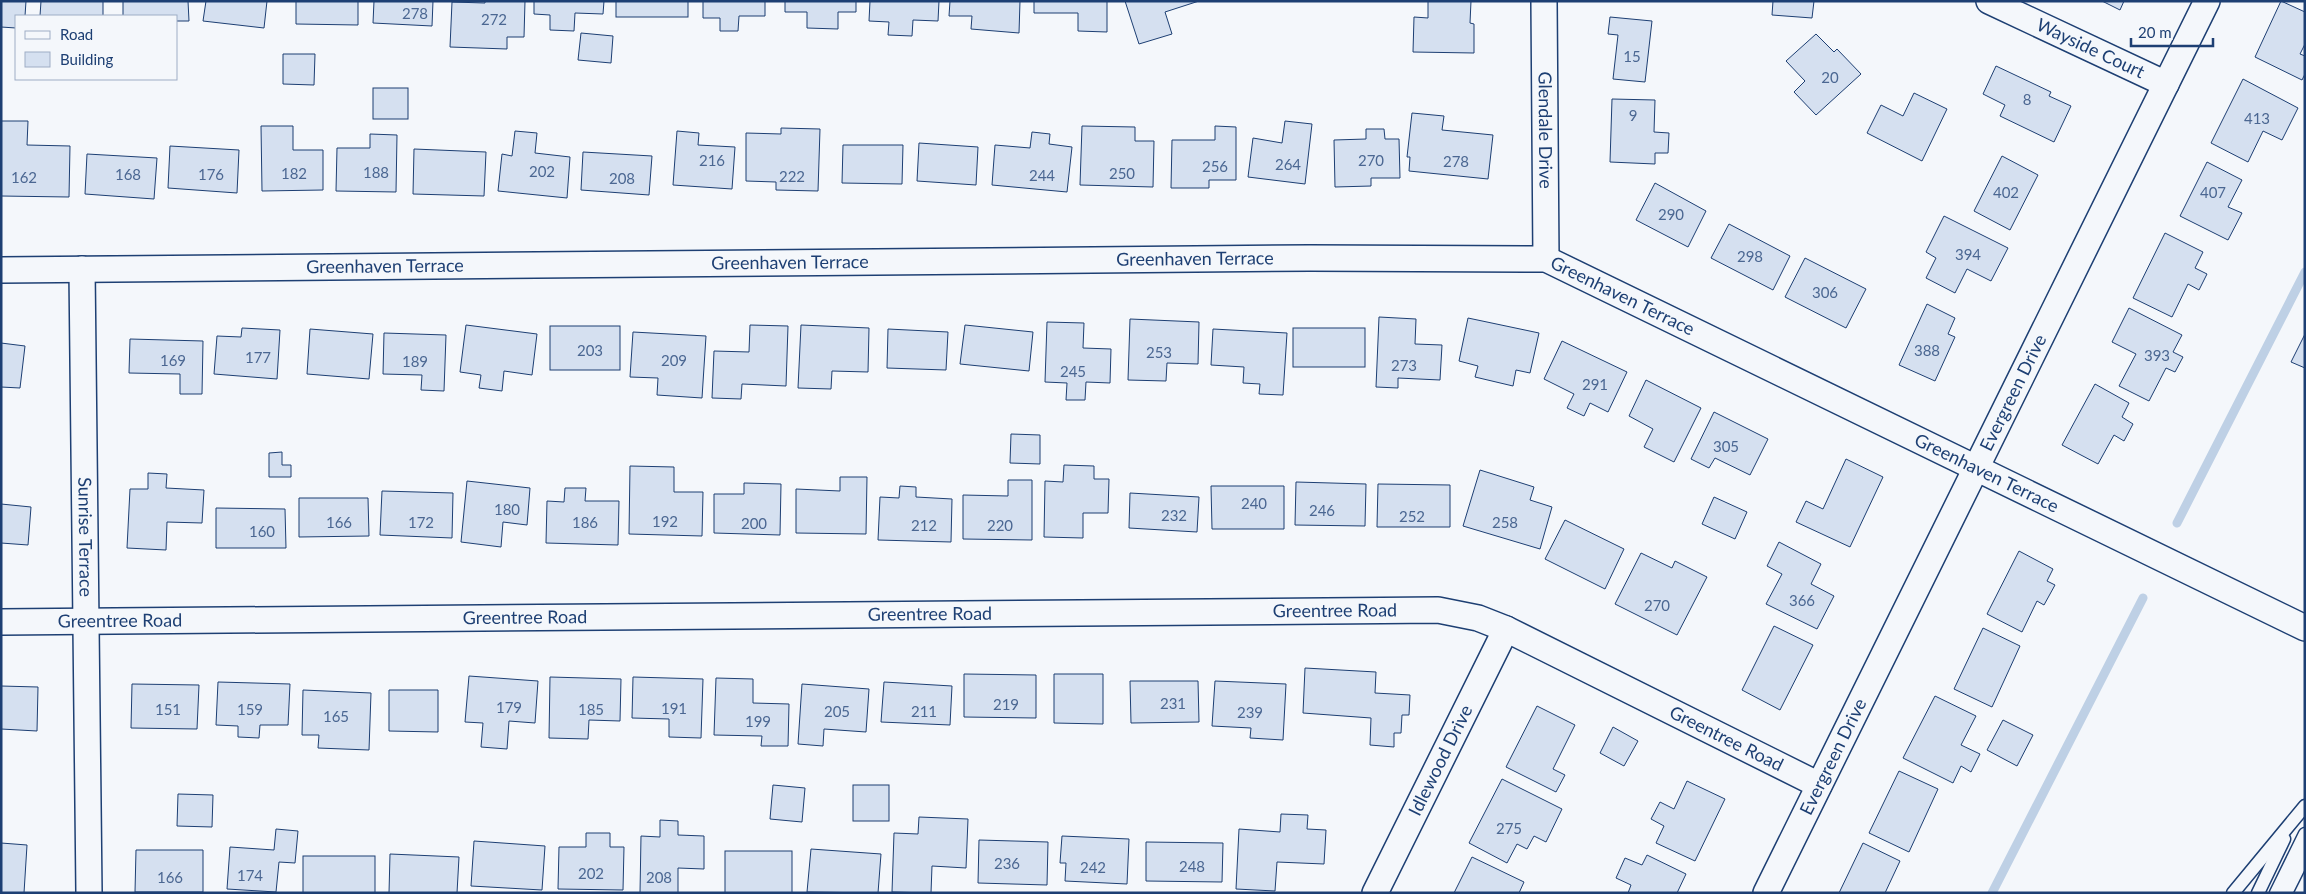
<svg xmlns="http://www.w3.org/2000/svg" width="2306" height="894" font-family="Lato,sans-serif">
<rect width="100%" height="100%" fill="#f4f7fb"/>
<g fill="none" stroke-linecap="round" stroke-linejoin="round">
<!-- stream -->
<g stroke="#bed0e5" stroke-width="9">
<path d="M2177 523 2305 272"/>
<path d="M1992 893 2143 598"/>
</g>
</g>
<!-- building -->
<g fill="#d5e0f0" stroke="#1d3f73">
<path d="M1 1H26L25 16H16V28L1 27Z"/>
<path d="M41 1H103V16H40Z"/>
<path d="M123 1H188L189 21H176V16H123Z"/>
<path d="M206 1H267L264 28 203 21Z"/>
<path d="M296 1H358V25L296 24Z"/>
<path d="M374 1H433L432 26 373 23Z"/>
<path d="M485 1H525L524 37H507V49L450 47 452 2 485 3Z"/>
<path d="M534 1H604L603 14 575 13 574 31 550 30V15L534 14Z"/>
<rect x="616" y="1" width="72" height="16"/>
<path d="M703 1H765V16H739L738 31H720V18H703Z"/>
<path d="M785 1H856V12H838V29L807 28V12H785Z"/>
<path d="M870 1H939L938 21 913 20 912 36 888 35 889 22 869 21Z"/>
<path d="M950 1H1020L1019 33 971 29 972 16H949Z"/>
<path d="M1034 1H1107V32L1078 31V13H1034Z"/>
<path d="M1125 1H1199L1165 12 1172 34 1139 44Z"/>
<path d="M1428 1H1471L1470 23 1474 24V53L1413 52 1414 17 1428 18Z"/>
<path d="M1773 1H1814L1812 18 1772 15Z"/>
<path d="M2102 1H2124L2120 10Z"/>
<path d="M2281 1 2305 12V44L2300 54 2305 56V74L2302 80 2255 57Z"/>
<path d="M1610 17 1652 21 1645 82 1613 79 1618 35 1608 34Z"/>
<path d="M581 33 613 36 611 63 578 60Z"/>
<path d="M1816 34 1834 52 1837 49 1861 74 1816 115 1794 92 1805 81 1786 61Z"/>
<path d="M283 54H315L314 85 283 84Z"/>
<path d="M1996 66 2051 92 2049 96 2071 106 2054 142 2000 116 2005 105 1983 94Z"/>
<path d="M2243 79 2298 108 2282 140 2263 131 2248 162 2211 143Z"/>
<rect x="373" y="88" width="35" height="31"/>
<path d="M1914 93 1947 109 1922 161 1867 133 1881 105 1903 116Z"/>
<path d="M1612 99 1655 100 1654 132 1669 133 1668 153H1655V164L1610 162Z"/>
<path d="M1412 113 1444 116 1442 130 1493 135 1488 179 1409 171 1410 157H1407Z"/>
<path d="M1 121H28L27 145 70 146 69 197 1 196Z"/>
<path d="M1285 121 1312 124 1305 184 1248 177 1253 138 1282 143Z"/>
<path d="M261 126H293V150H323V190L262 191Z"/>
<path d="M1082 126 1135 127V141H1154L1153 187 1080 185Z"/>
<path d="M1215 126 1236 127V180H1209V188H1171L1172 140H1215Z"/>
<path d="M781 128 820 129 818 191 776 190V182L746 181V133L781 134Z"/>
<path d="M1366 129H1384L1385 139H1399L1400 178H1371V186L1335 187 1334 140 1366 139Z"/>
<path d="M515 131 537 133 535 153 570 157 567 198 498 191 502 154 512 156Z"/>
<path d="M677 131 699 133 698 145 735 147 732 189 673 185Z"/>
<path d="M1032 132 1050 134 1049 144 1072 147 1067 192 992 185 995 145 1030 148Z"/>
<path d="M370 134 397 135 396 192 336 191 337 148H370Z"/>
<path d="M919 143 978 147 976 185 917 181Z"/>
<path d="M843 145H903L902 184 842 183Z"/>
<path d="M170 146 239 150 237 193 168 188Z"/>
<path d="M414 149 486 152 484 196 413 194Z"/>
<path d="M583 152 652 156 649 195 581 190Z"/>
<path d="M87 154 157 158 154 199 85 194Z"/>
<path d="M2002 156 2038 175 2010 230 1974 211Z"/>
<path d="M2207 162 2242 180 2228 207 2242 213 2228 240 2180 216Z"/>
<path d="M1655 183 1706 211 1688 247 1636 220Z"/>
<path d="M1944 216 2008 248 1991 281 1967 269 1955 293 1926 278 1936 258 1926 252Z"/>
<path d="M1729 224 1790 256 1773 290 1711 258Z"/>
<path d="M2165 233 2203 252 2195 268 2207 274 2199 290 2188 284 2172 317 2133 298Z"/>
<path d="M1805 258 1866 289 1846 328 1785 297Z"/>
<path d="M1927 304 1955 318 1948 334 1955 337 1935 381 1899 365Z"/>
<path d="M2129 308 2182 335 2173 352 2183 357 2175 372 2166 368 2149 401 2119 386 2136 354 2112 342Z"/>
<path d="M1379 317 1416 319 1415 344 1442 345 1440 380 1398 378V388L1376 387Z"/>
<path d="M1468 318 1539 333 1530 373 1516 370 1513 386 1475 377 1478 366 1459 361Z"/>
<path d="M1130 319 1199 322 1198 364 1167 363 1166 381 1128 380Z"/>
<path d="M1047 322 1084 323 1083 348 1111 349 1110 383 1086 382 1085 400H1066L1067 383 1045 382Z"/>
<path d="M466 325 537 334 532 375 504 371 502 391 479 388 481 375 460 372Z"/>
<path d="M750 325 788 326 786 386 742 384 741 399 712 398 714 351 749 352Z"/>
<path d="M801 325 869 328 868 372 832 371 831 389 798 388Z"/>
<path d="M965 325 1033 332 1029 371 960 364Z"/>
<rect x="550" y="326" width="70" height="44"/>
<path d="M242 328 280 330 277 379 214 374 217 336 241 337Z"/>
<rect x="1293" y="328" width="72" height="39"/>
<path d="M310 329 373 334 369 379 307 374Z"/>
<path d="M888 329 948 332 946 370 887 368Z"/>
<path d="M1213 329 1287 333 1283 395 1259 394 1260 384 1243 383 1244 367 1211 365Z"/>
<path d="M633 332 706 336 702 398 657 395 658 378 630 377Z"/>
<path d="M384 333 446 335 444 391 421 390 422 375 383 374Z"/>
<path d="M2305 334V368L2291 362Z"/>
<path d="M130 339 203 341 202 394H180V374L129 373Z"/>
<path d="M1562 341 1627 372 1608 412 1590 403 1584 416 1567 408 1574 394 1544 379Z"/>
<path d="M1 343 25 346 20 388 1 387Z"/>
<path d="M1646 380 1701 408 1674 462 1644 447 1653 429 1629 416Z"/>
<path d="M2095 384 2129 403 2122 417 2133 424 2124 441 2114 435 2098 464 2062 445Z"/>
<path d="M1714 412 1768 439 1750 475 1715 458 1709 468 1691 459Z"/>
<path d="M1011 434 1040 435V464L1010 463Z"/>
<path d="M282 452V465H291V477H269V453Z"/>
<path d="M1846 459 1883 477 1850 547 1796 522 1806 501 1823 509Z"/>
<path d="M1064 465 1094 466V479H1109L1108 513H1083V538L1044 537 1045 481 1063 482Z"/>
<path d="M630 466 674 467V492H703L702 536 629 534Z"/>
<path d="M1480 470 1534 487 1530 500 1552 507 1540 549 1463 526Z"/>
<path d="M148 473 167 474 166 488 204 490 202 523 167 522 166 550 127 548 130 489H148Z"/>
<path d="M840 477H867L866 534 796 533V489L840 491Z"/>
<path d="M1008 480H1032V540L963 539V495L1008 496Z"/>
<path d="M467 481 530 488 527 525 503 522 501 547 461 542Z"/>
<path d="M1296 482 1366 484 1365 526 1295 525Z"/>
<path d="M744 483 781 484 780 535 714 533V494H744Z"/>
<path d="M1378 484 1450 485V527H1377Z"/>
<path d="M900 486 916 487V497L952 499 951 542 878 540 880 497 899 498Z"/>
<path d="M1211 486H1284V529H1212Z"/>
<path d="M565 488H586L585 501H619L618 545 546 543 547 501 564 502Z"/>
<path d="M382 491 453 493 452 538 380 535Z"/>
<path d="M1130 493 1199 497 1197 532 1129 528Z"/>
<path d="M1714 497 1747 512 1735 539 1702 524Z"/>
<path d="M299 498H368L369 536 299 537Z"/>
<path d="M1 504 31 507 28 545 1 543Z"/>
<path d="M216 508 285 509 286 548H216Z"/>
<path d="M1565 520 1624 549 1605 589 1545 559Z"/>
<path d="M1779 542 1821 564 1811 584 1834 596 1817 629 1766 604 1782 574 1767 566Z"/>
<path d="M2019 551 2053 569 2047 581 2055 585 2044 605 2037 601 2022 632 1987 614Z"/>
<path d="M1641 553 1672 568 1675 561 1707 577 1677 635 1615 604Z"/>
<path d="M1774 626 1813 645 1780 710 1742 690Z"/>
<path d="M1983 628 2020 646 1992 707 1954 689Z"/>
<path d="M1305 668 1376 672 1375 693 1410 695 1409 715H1402L1401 733H1394V747L1370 745 1371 718 1303 713Z"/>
<path d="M964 674 1036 675V718L964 717Z"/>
<path d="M1054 674H1103V724L1054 723Z"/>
<path d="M469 676 538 681 535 723 509 721 507 749 481 747 483 723 465 722Z"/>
<path d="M550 677 621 679 620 721 589 720 588 739 549 738Z"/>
<path d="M633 677 703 679 701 738 669 737V719L632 718Z"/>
<path d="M716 678 753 679V703L789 704 788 746H761L762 736 714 735Z"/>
<path d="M1130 681H1198L1199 722 1131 723Z"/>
<path d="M1215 681 1286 684 1283 740 1250 738 1251 728 1212 726Z"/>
<path d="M218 682 290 684 288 725H260L259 738 238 737V726L216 725Z"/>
<path d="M884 682 952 686 950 725 881 722Z"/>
<path d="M132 684 199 685 197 729 131 728Z"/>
<path d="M802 684 869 689 866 732 824 729 823 746 798 744Z"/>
<path d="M1 686 38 687 37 731 1 729Z"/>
<path d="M303 690 371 693 369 750 318 748 319 735H302Z"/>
<path d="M389 690H438V732L389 731Z"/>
<path d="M1935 696 1976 716 1961 745 1980 754 1971 772 1961 766 1953 783 1903 758Z"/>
<path d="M1537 706 1575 725 1553 769 1565 775 1556 792 1506 767Z"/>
<path d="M2003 720 2033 735 2017 766 1987 750Z"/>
<path d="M1613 727 1638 741 1624 766 1600 753Z"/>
<path d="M1899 771 1938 789 1909 852 1869 833Z"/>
<path d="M1502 779 1562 809 1546 842 1534 836 1527 849 1517 844 1507 863 1469 843Z"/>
<path d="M1687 781 1725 799 1695 861 1656 843 1664 826 1651 819 1660 802 1674 809Z"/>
<path d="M773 785 805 788 802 822 770 819Z"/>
<rect x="853" y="785" width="36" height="36"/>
<path d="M178 794 213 795 212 827 177 826Z"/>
<path d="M1281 814 1308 815 1307 829 1326 830 1324 864 1277 862 1275 891 1236 889 1239 829 1280 832Z"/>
<path d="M919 817 968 819 966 868 932 866 931 893 892 892 894 833 918 834Z"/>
<path d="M660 820 678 821V835L704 836V869L678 868V893H640L641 836 660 837Z"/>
<path d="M276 829 298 831 295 863 279 862 276 892 227 889 230 847 274 850Z"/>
<path d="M586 833H610V847H624L623 890 558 889 559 847H586Z"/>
<path d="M1062 836 1129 839 1127 884 1065 881 1066 863H1060Z"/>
<path d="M979 840 1048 842 1047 885 978 883Z"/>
<path d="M474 841 545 846 542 890 471 886Z"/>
<path d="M1146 842 1223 843 1222 882 1146 881Z"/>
<path d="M1 843 27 845 24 893H1Z"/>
<path d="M1863 843 1900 861 1885 893H1839Z"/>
<path d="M811 849 881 854 878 893 807 892Z"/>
<path d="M136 850H203V892H135Z"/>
<rect x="725" y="851" width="67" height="42"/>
<path d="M390 854 459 857 457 893H389Z"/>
<path d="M1647 855 1686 874 1677 893H1628L1631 885 1616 878 1625 858 1642 865Z"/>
<rect x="303" y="856" width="72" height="37"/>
<path d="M1472 857 1524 882 1519 893H1454Z"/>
</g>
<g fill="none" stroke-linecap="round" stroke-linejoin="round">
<!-- service casing -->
<g stroke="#1d3f73" stroke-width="15">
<g id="service">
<path d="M2233 893 2305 806"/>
<path d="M2258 893 2284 839"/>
<path d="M2276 893 2305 834"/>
<path d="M2286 893 2305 855"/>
</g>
</g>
<!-- minor casing -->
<g stroke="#1d3f73" stroke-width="28">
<g id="minor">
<path id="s1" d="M1544 1 1546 259"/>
<path id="s2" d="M1989 1 2166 84"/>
<path id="s3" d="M82 269 89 893"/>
<path id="s4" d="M1 270 1310 258 1546 259 2305 628"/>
<path id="s5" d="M1 622 1438 610 1478 618 1506 629 1819 785"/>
<path id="s6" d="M1375 893 1506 629"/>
<path id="s7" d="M1766 893 2207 1"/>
</g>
</g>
<!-- service -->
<use href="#service" stroke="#f4f7fb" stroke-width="12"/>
<!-- minor -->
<use href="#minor" stroke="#f4f7fb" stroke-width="25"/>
</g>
<g text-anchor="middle" stroke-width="4" stroke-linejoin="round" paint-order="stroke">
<!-- number labels -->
<g font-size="15" fill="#4b6792">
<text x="415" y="19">278</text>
<text x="494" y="25">272</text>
<text x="1632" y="62">15</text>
<text x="1830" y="83">20</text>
<text x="2027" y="105">8</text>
<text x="1633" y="121">9</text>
<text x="2257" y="124">413</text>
<text x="712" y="166">216</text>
<text x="1371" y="166">270</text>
<text x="1456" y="167">278</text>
<text x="1288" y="170">264</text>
<text x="1215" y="172">256</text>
<text x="542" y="177">202</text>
<text x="376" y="178">188</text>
<text x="294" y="179">182</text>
<text x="1122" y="179">250</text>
<text x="128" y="180">168</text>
<text x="211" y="180">176</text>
<text x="1042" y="181">244</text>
<text x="792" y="182">222</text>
<text x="24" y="183">162</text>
<text x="622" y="184">208</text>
<text x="2006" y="198">402</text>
<text x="2213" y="198">407</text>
<text x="1671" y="220">290</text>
<text x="1968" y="260">394</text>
<text x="1750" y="262">298</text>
<text x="1825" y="298">306</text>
<text x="590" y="356">203</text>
<text x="1927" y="356">388</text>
<text x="1159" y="358">253</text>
<text x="2157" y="361">393</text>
<text x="258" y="363">177</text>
<text x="173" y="366">169</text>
<text x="674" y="366">209</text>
<text x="415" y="367">189</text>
<text x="1404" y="371">273</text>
<text x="1073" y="377">245</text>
<text x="1595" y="390">291</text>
<text x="1726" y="452">305</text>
<text x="1254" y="509">240</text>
<text x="507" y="515">180</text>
<text x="1322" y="516">246</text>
<text x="1174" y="521">232</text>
<text x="1412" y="522">252</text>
<text x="665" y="527">192</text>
<text x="339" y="528">166</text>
<text x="421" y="528">172</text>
<text x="585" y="528">186</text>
<text x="1505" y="528">258</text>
<text x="754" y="529">200</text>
<text x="924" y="531">212</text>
<text x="1000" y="531">220</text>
<text x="262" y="537">160</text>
<text x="1802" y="606">366</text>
<text x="1657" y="611">270</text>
<text x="1173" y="709">231</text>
<text x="1006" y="710">219</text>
<text x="509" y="713">179</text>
<text x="674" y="714">191</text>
<text x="168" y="715">151</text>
<text x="250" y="715">159</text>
<text x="591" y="715">185</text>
<text x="837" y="717">205</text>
<text x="924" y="717">211</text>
<text x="1250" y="718">239</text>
<text x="336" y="722">165</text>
<text x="758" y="727">199</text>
<text x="1509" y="834">275</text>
<text x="1007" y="869">236</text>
<text x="1192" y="872">248</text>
<text x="1093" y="873">242</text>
<text x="591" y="879">202</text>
<text x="250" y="881">174</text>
<text x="170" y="883">166</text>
<text x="659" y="883">208</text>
</g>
<!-- street labels -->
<g font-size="18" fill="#1d3f73" stroke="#f4f7fb">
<text dy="6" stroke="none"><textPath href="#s2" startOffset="112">Wayside Court</textPath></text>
<text dy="6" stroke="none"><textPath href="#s1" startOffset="129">Glendale Drive</textPath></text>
<text dy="6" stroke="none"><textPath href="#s4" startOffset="1194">Greenhaven Terrace</textPath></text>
<text dy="6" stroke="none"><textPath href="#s4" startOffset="789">Greenhaven Terrace</textPath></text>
<text dy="6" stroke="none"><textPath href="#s4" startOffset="384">Greenhaven Terrace</textPath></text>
<text dy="6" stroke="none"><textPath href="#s4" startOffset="1630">Greenhaven Terrace</textPath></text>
<text dy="6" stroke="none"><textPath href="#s7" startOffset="558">Evergreen Drive</textPath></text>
<text dy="6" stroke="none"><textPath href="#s4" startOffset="2035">Greenhaven Terrace</textPath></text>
<text dy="6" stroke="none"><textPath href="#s3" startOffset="268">Sunrise Terrace</textPath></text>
<text dy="6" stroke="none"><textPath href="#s5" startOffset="1334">Greentree Road</textPath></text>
<text dy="6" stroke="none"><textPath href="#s5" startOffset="929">Greentree Road</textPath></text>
<text dy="6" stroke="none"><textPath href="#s5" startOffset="524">Greentree Road</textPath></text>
<text dy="6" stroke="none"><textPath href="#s5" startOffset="119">Greentree Road</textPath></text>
<text dy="6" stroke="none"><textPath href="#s5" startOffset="1754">Greentree Road</textPath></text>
<text dy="6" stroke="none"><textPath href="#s7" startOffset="152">Evergreen Drive</textPath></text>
<text dy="6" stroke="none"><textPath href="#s6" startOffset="148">Idlewood Drive</textPath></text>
</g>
</g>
<!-- border -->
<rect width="2306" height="894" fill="none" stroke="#1d3f73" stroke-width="5"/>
<!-- legend -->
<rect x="15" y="15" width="162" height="65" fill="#f4f7fb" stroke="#9eadc5"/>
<rect x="25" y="31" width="25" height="8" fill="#f4f7fb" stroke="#9eadc5"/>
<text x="60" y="40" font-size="15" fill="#1d3f73">Road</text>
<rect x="25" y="52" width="25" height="15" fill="#d5e0f0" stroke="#9eadc5"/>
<text x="60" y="65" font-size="15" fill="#1d3f73">Building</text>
<!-- scale -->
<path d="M2131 38v8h82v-8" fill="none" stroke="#1d3f73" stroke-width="2.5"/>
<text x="2138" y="38" font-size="15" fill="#1d3f73" stroke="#f4f7fb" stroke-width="4" paint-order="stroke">20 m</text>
</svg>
